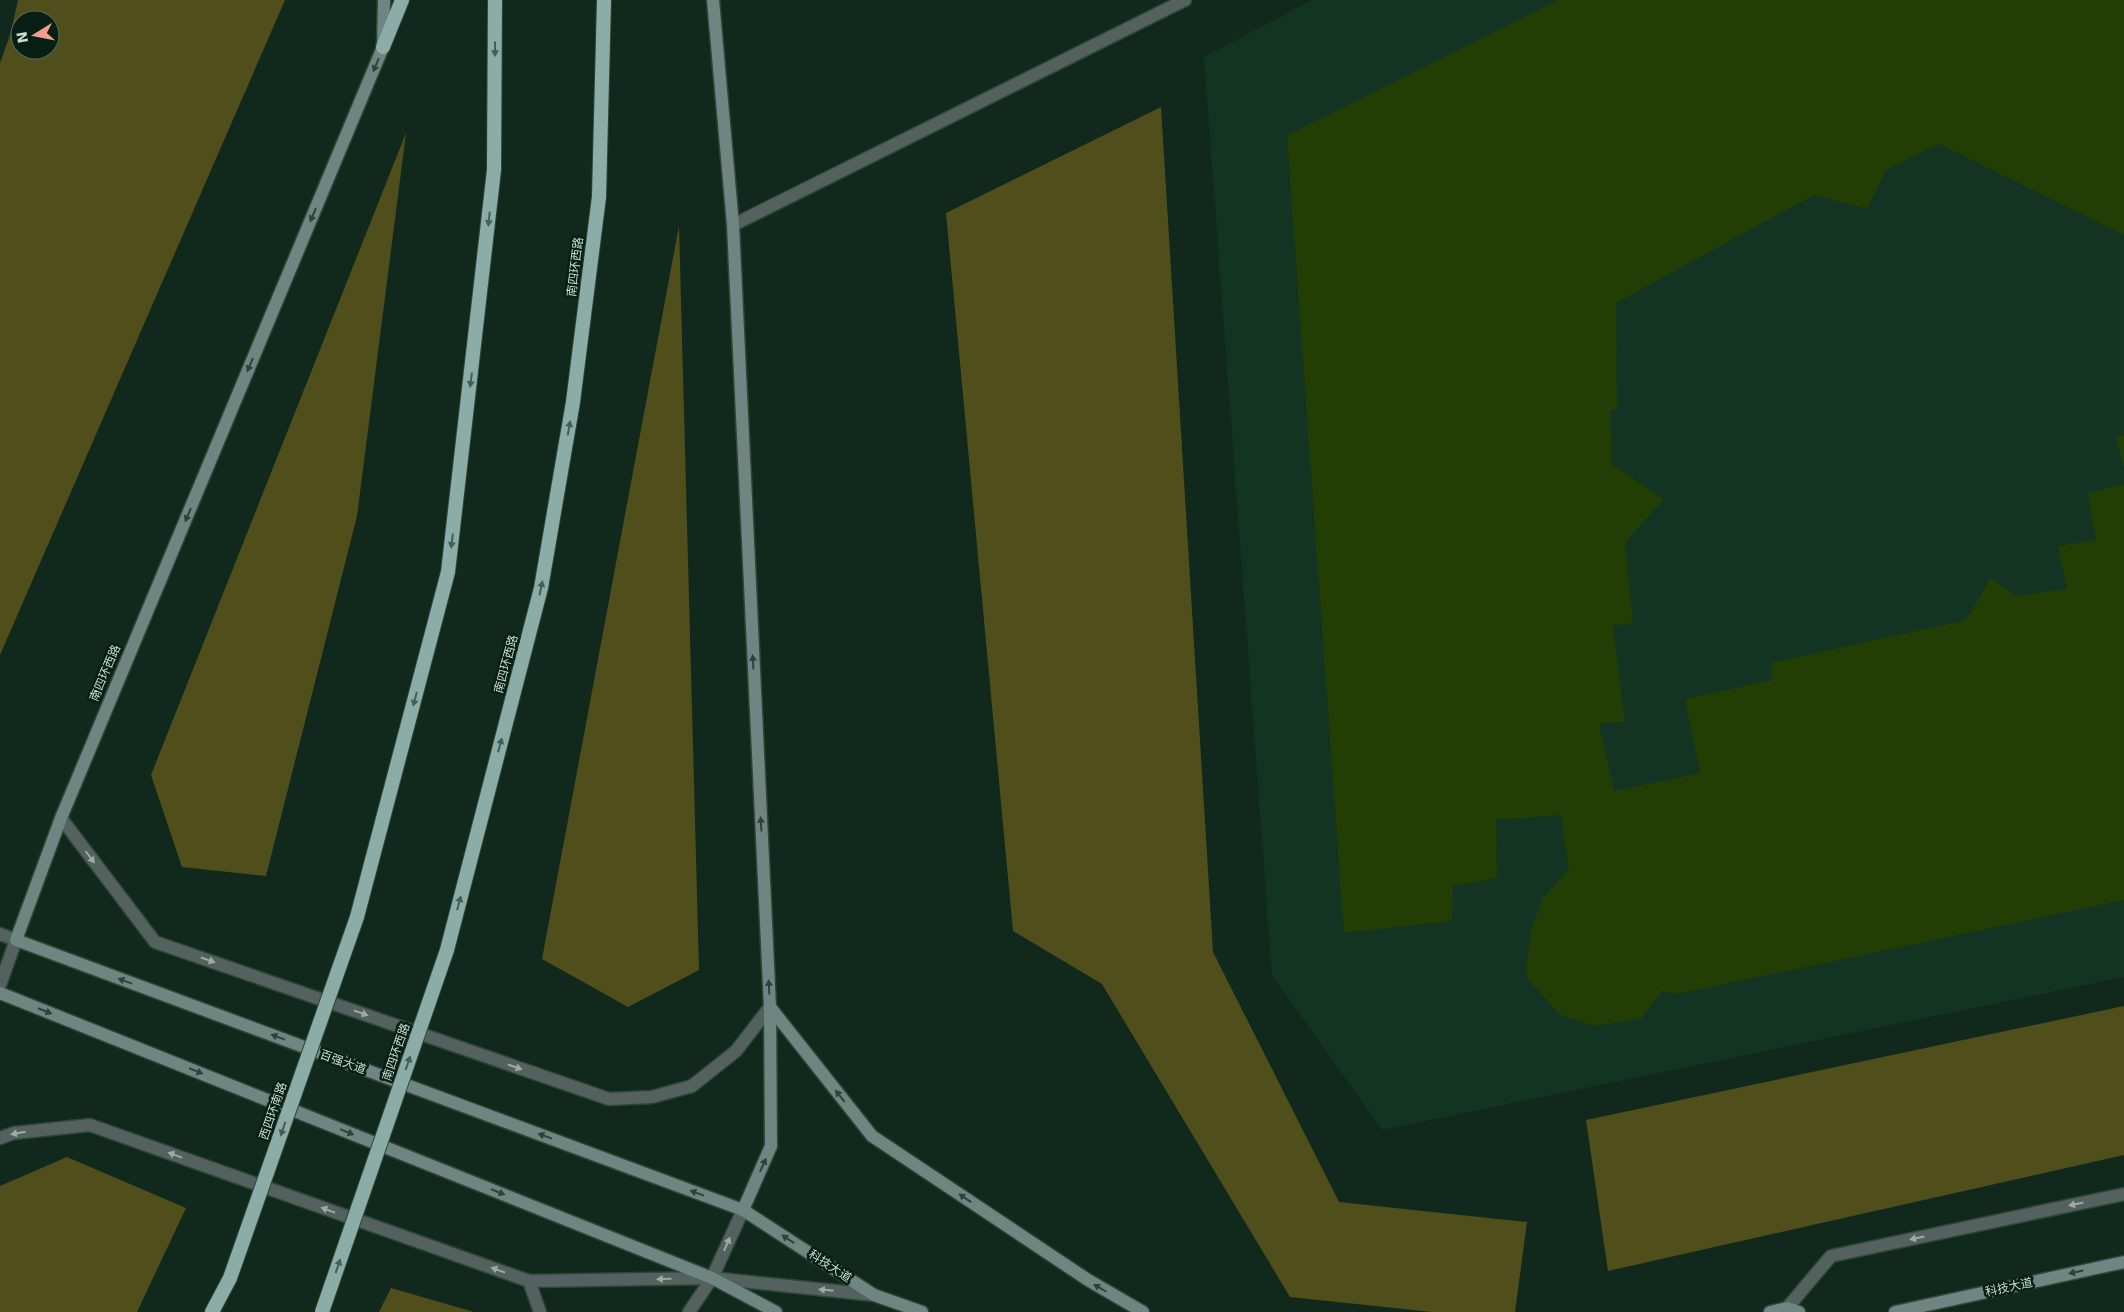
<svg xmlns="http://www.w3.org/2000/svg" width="2124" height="1312" font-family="'DejaVu Sans','Noto Sans SC',sans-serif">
<rect width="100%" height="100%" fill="#11291c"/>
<!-- built -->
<path fill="#133323" d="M1312 0H2124V977L1382 1130 1272 975 1204 57Z"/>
<!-- green -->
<g fill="#504f1b" fill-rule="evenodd">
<path d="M18 0H285L0 655V63L11 32ZM20 20H50V50H20Z"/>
<path d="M1161 107 1213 952 1339 1202 1527 1222 1515 1312H1432L1290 1297 1102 984 1013 931 946 213Z"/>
<path d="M406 133 357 516 266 876 182 867 151 775Z"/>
<path d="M679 226 699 970 628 1007 542 959Z"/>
<path d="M2124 1006V1155L1608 1271 1586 1120Z"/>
<path d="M67 1157 186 1208 137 1312H0V1186Z"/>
<path d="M391 1288 474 1312H379Z"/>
</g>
<!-- building -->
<g fill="#223e05">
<path d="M1558 0H2124V235L1939 144 1886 170 1867 209 1814 195 1616 303 1617 409 1610 411 1612 464 1664 499 1625 543 1633 623 1613 626 1625 722 1599 724 1614 791 1700 773 1685 699 1772 680 1771 663 1966 620 1991 578 2016 596 2067 589 2058 546 2096 540 2088 493 2124 484V900L1678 994 1662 991 1641 1019 1595 1026 1559 1014 1526 977 1530 934 1543 897 1569 870 1561 815 1496 820 1497 878 1453 886 1452 921 1344 933 1287 135Z"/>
<path d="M2124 435V466H2123L2116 436Z"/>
</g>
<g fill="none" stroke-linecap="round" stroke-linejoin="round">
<!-- minor casing -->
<g stroke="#2f4539" stroke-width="15">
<g id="minor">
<path d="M0 934 16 940"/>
<path d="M1787 1308 1831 1256 2124 1194"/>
</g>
</g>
<!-- tertiary casing -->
<g stroke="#2f4539" stroke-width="15">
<g id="tertiary">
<path d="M733 225 1185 0"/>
<path d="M61 818 155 942 609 1099 652 1097 692 1086 736 1051 770 1007"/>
<path d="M0 985 16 940"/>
<path d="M0 1138 14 1133 90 1125 529 1281 540 1312"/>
<path d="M529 1281 712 1278 874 1295"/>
<path d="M689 1312 712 1278 743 1210"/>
</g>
</g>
<!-- secondary casing -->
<g stroke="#2f4539" stroke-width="15">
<g id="secondary">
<path d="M384 0 383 47 61 818 16 940 743 1210 874 1295 922 1312"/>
<path d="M713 0 733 225 770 1007 771 1146 743 1210"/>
<path d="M0 993 712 1278 776 1312"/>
<path d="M770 1007 872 1136 1088 1280 1143 1312"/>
<path d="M1770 1312 1787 1308 1799 1312"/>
<path d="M1895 1312 2124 1262"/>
</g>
</g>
<!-- trunk casing -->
<g stroke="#2f4539" stroke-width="16">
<g id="trunk">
<path d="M383 47 402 0"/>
<path d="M357 917 448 572 494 170 495 0"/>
<path d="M447 950 541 588 573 402 599 197 604 0"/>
<path d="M212 1312 230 1278"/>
</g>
</g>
<!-- minor -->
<use href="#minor" stroke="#54625f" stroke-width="12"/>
<!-- tertiary -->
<use href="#tertiary" stroke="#54625f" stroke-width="12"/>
<!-- secondary -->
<use href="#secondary" stroke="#6e8581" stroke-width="12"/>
<!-- trunk -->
<use href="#trunk" stroke="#8caca7" stroke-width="14"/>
<!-- trunk-bridge casing -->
<g stroke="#2f4539" stroke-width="16" stroke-linecap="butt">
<g id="trunk-bridge">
<path d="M230 1278 357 917"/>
<path d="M322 1312 447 950"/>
</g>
</g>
<!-- trunk-bridge -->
<use href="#trunk-bridge" stroke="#8caca7" stroke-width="14"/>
</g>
<!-- one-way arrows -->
<defs><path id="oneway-solid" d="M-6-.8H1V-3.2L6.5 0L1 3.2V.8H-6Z" transform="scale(1.25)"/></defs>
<g fill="#435f56">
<use href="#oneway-solid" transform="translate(495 49) rotate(90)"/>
<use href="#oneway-solid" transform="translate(489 219) rotate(96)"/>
<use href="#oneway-solid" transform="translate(471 380) rotate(97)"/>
<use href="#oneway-solid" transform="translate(569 428) rotate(-80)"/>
<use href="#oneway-solid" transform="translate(452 541) rotate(97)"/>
<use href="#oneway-solid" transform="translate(541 588) rotate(-78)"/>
<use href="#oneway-solid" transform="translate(415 699) rotate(105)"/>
<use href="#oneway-solid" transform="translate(500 745) rotate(-75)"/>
<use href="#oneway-solid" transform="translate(459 903) rotate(-75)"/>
<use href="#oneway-solid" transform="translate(408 1063) rotate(-71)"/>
<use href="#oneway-solid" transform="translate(283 1129) rotate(109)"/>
<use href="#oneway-solid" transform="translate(338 1266) rotate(-71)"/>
</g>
<g fill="#2b433a">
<use href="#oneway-solid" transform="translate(376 65) rotate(113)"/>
<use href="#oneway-solid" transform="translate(313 215) rotate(113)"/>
<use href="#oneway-solid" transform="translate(250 365) rotate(113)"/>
<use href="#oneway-solid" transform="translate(188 515) rotate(113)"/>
<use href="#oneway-solid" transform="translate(753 662) rotate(-93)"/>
<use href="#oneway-solid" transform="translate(761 824) rotate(-93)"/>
<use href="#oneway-solid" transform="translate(125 981) rotate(-160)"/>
<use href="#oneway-solid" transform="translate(769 987) rotate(-93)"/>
<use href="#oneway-solid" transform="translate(45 1011) rotate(22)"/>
<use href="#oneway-solid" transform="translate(278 1037) rotate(-160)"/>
<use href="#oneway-solid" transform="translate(196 1071) rotate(22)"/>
<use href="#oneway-solid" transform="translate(840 1096) rotate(-128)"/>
<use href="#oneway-solid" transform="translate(347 1132) rotate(22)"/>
<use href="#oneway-solid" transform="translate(545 1136) rotate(-160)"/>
<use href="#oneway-solid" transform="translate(763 1165) rotate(-66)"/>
<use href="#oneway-solid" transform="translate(498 1192) rotate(22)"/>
<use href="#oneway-solid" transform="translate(697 1193) rotate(-160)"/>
<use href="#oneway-solid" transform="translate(965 1198) rotate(-146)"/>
<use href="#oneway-solid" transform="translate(788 1239) rotate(-147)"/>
<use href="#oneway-solid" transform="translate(2076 1272) rotate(168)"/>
<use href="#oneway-solid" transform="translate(1100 1288) rotate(-150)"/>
</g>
<g fill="#9caba3">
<use href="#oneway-solid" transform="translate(90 857) rotate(53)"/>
<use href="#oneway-solid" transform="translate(208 960) rotate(19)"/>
<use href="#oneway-solid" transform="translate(361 1013) rotate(19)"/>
<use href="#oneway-solid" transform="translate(515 1067) rotate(19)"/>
<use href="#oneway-solid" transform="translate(18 1133) rotate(170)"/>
<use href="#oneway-solid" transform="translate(175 1155) rotate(-160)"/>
<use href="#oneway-solid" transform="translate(2076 1204) rotate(168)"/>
<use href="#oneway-solid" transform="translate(328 1210) rotate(-160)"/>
<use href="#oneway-solid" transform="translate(1917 1238) rotate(168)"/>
<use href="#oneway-solid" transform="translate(727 1244) rotate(-66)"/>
<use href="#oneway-solid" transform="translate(498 1270) rotate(-160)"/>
<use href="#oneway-solid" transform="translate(664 1279) rotate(179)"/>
<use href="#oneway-solid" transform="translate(826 1290) rotate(-174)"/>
</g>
<g text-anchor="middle" stroke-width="5" stroke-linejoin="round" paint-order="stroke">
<!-- street labels -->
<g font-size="12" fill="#ccdbd1" stroke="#072013">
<text transform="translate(575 267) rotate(-83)" y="4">南四环西路</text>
<text transform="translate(506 664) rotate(-75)" y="4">南四环西路</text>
<text transform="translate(105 673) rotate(-67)" y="4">南四环西路</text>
<text transform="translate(396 1052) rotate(-71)" y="4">南四环西路</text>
<text transform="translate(343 1062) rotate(20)" y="4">百强大道</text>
<text transform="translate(273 1111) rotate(-71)" y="4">西四环南路</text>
<text transform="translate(830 1266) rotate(33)" y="4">科技大道</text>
<text transform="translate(2009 1287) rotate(-12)" y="4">科技大道</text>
</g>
</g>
<!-- north arrow -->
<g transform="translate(35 35) rotate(260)"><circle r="24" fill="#072013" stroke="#566b5f"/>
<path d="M0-4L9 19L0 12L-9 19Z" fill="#f49d8d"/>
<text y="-8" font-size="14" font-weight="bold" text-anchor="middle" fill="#ccdbd1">N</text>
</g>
</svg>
